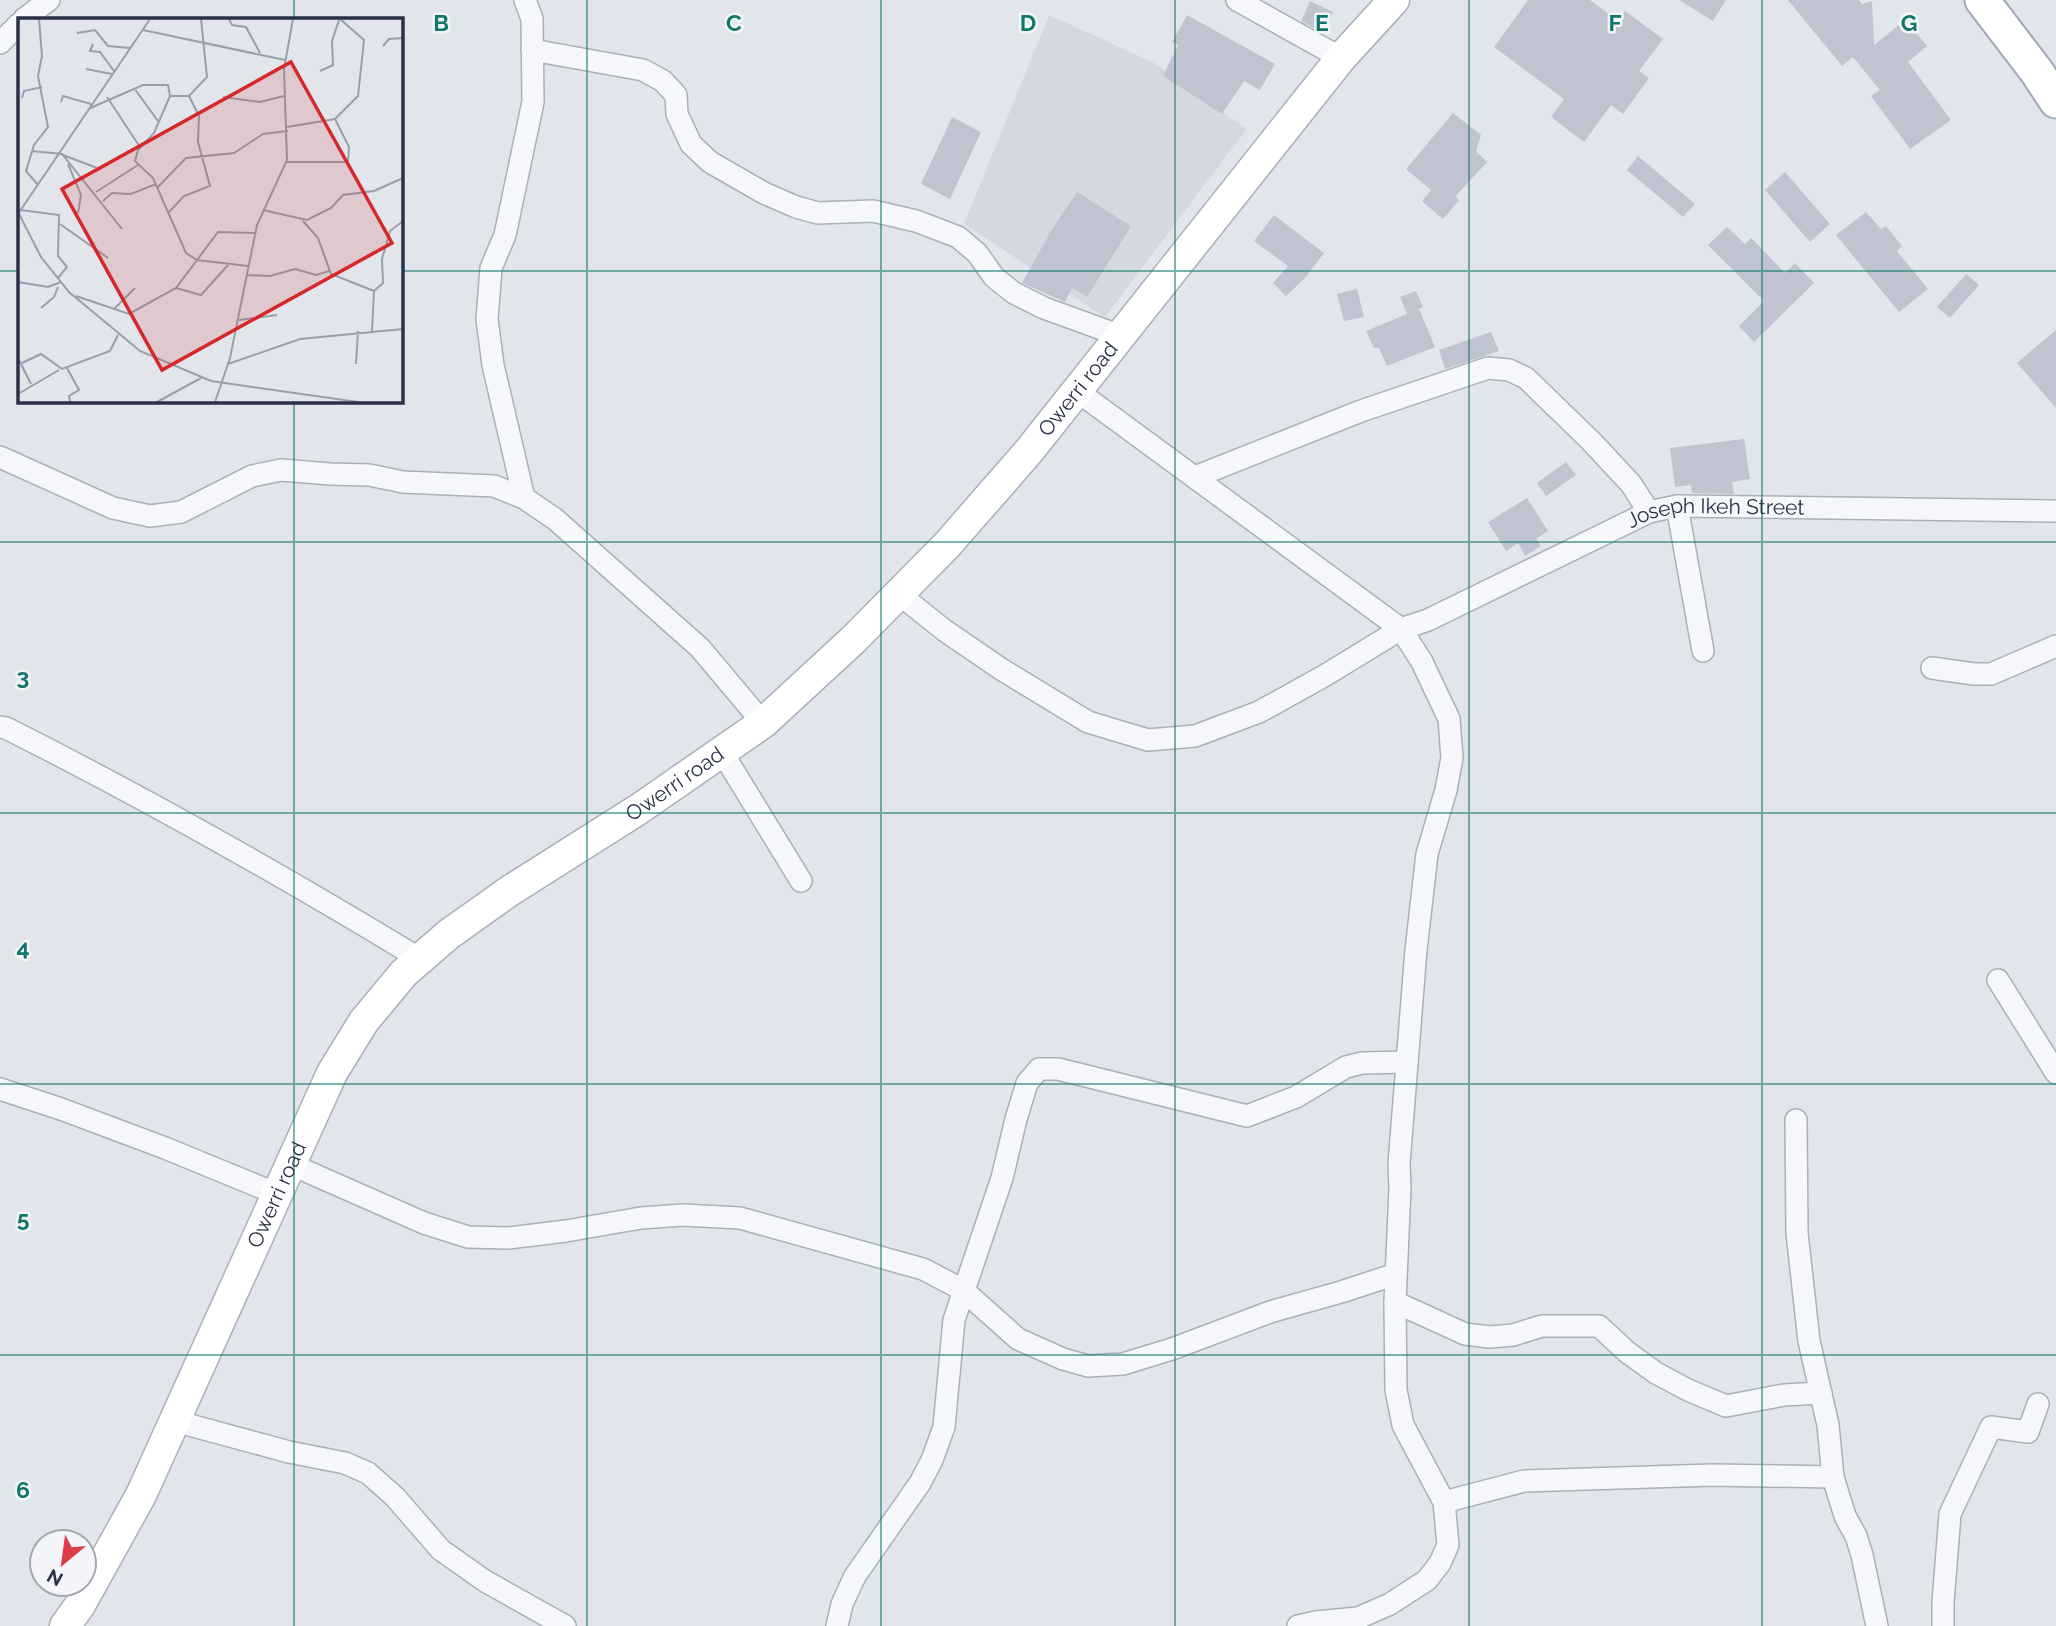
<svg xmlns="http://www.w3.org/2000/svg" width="2056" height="1626" font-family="Raleway,sans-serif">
<rect width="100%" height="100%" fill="#e2e6ec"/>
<!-- built -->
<path fill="#d4d8e1" d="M1049 15 1154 63 1247 129 1105 317 964 224Z"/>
<!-- building -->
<g fill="#bfc4d0">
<path d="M1528 0H1590L1618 21 1625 11 1663 39 1639 71 1649 78 1623 114 1611 105 1584 142 1551 117 1564 99 1494 47Z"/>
<path d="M1679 0H1726L1713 21Z"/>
<path d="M1788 0H1859L1862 4 1872 1 1874 45 1905 20 1927 46 1908 62 1951 120 1910 149 1871 96 1880 90 1853 57 1842 66Z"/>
<path d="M1310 1 1333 12 1323 33 1301 21Z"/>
<path d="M1187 15 1275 64 1260 90 1244 81 1222 114 1163 76 1178 45 1172 42Z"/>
<path d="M1453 113 1481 135 1476 151 1487 162 1455 197 1459 200 1443 219 1422 201 1431 190 1406 169Z"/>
<path d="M952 117 981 132 950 199 921 184Z"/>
<path d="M1638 156 1695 204 1683 217 1627 170Z"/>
<path d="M1785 172 1830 224 1810 242 1765 190Z"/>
<path d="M1077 192 1131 226 1087 297 1072 288 1065 302 1022 283 1051 231Z"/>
<path d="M1866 212 1881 229 1886 226 1902 246 1897 251 1928 289 1899 312 1836 235Z"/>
<path d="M1274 215 1324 253 1305 278 1286 296 1273 283 1288 266 1254 241Z"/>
<path d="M1727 227 1745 244 1751 238 1785 273 1795 263 1814 283 1754 342 1739 326 1764 301 1708 245Z"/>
<path d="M1966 274 1979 285 1950 318 1937 307Z"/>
<path d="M1357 289 1364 317 1344 321 1337 294Z"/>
<path d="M1416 291 1423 307 1407 314 1400 297Z"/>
<path d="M1419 309 1435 347 1387 366 1379 348H1374L1366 331Z"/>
<path d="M2056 330V408L2017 363Z"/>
<path d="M1491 332 1499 351 1445 369 1439 350Z"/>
<path d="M1744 439 1750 479 1732 482 1734 494 1692 493 1691 485 1675 487 1670 448Z"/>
<path d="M1566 462 1576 475 1546 496 1537 483Z"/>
<path d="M1527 498 1548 531 1536 539 1541 546 1525 556 1518 543 1506 551 1488 522Z"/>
</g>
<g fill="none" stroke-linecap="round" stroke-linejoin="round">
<!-- minor casing -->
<g stroke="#aab0ba" stroke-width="24">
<g id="minor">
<path d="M1237 0 1341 58"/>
<path d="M24 19 49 0"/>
<path d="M0 43 19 24"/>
<path d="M532 50 643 70 663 81 676 95 677 114 691 144 710 162 764 193 796 207 818 213 873 211 916 221 958 237 977 253 994 277 1014 293 1044 308 1121 336"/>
<path d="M1077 391 1401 629 1422 662 1449 719 1452 758 1446 790 1427 854 1416 950 1399 1164 1400 1188 1395 1302 1396 1390 1403 1425 1444 1502 1448 1545 1440 1563 1427 1580 1390 1604 1358 1618 1316 1622 1298 1626"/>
<path d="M0 457 113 508 150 516 181 512 252 476 281 470 330 474 369 475 403 482 494 486 524 498 555 519 700 648 763 723"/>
<path d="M1195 477 1361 411 1488 368 1509 370 1526 378 1591 441 1631 484 1649 512"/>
<path d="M524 498 493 365 487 319 491 268 505 235 533 102 532 19 525 0"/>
<path d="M1677 506 1703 651"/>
<path id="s1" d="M899 594 944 630 1001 669 1088 722 1148 740 1195 736 1259 712 1324 676 1401 629 1428 620 1649 512 1677 506 2056 511"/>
<path d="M1932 668 1974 674H1991L2056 646"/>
<path d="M0 727 6 728C147 799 285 877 420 959"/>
<path d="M722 752 801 881"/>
<path d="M1998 980 2056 1073"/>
<path d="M0 1089 61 1109 165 1148 277 1194"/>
<path d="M1796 1120 1797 1233 1809 1341 1828 1425 1833 1477 1845 1516 1856 1536 1862 1555 1877 1626"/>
<path d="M290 1164 424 1223 468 1237 508 1238 566 1231 641 1218 683 1215 740 1218 923 1269 963 1290 1018 1339 1063 1359 1088 1366 1123 1364 1172 1349 1270 1312 1341 1292 1396 1274"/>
<path d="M1395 1302 1465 1334 1490 1337 1513 1335 1542 1326H1599L1627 1352 1656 1373 1688 1390 1726 1406 1784 1395 1821 1393"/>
<path d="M175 1421 289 1452 345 1463 368 1473 395 1497 441 1550 485 1581 565 1626"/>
<path d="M1444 1502 1524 1481 1712 1475 1833 1477"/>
<path d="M837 1626 842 1604 855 1576 920 1483 932 1460 944 1427 954 1320 1002 1178 1016 1119 1027 1083 1039 1069H1058L1247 1116 1296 1097 1346 1067 1362 1063 1407 1062"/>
<path d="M1943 1626V1603L1950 1514 1991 1427 2028 1432 2038 1404"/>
</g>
</g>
<!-- secondary casing -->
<g stroke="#aab0ba" stroke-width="33">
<g id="secondary">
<path id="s2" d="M65 1626 80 1605 141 1495 332 1073 364 1021 404 973 449 934 511 890 639 809 763 723 853 640 947 545 1029 451 1341 58 1394 0"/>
</g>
</g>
<!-- primary casing -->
<g stroke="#a0a9b9" stroke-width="37">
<path id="primary" d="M1982 0 2037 72 2056 101"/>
</g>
<!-- minor -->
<use href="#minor" stroke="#f6f7fa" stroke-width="21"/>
<!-- secondary -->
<use href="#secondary" stroke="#fff" stroke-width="30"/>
<!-- primary -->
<use href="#primary" stroke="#fff" stroke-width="33"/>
</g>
<!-- grid -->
<path fill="none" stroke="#0f766e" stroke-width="2" stroke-opacity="0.55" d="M294 0V19M587 0V1626M881 0V1626M1175 0V1626M1469 0V1626M1762 0V1626M0 271H19M401 271H2056M294 401V1626M0 542H2056M0 813H2056M0 1084H2056M0 1355H2056"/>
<g text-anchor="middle" stroke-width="5" stroke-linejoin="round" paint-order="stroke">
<!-- street labels -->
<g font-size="21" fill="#283147" stroke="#f3f5f9">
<text dy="7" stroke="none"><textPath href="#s2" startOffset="1636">Owerri road</textPath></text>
<text dy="7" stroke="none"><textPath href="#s1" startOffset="912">Joseph Ikeh Street</textPath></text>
<text dy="7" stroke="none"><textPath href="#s2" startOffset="1069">Owerri road</textPath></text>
<text dy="7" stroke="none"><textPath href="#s2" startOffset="481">Owerri road</textPath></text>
</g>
</g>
<!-- overview -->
<g transform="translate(18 18)">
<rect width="385" height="385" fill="#e2e6ec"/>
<path fill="none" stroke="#989eaa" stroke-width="2" d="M183 1 189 59 171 78H152L136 115 120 132 117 143 135 160 168 235 179 242 230 248M211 1 214 7 228 9 242 35M125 12 267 42M59 15 77 12 90 28 112 30M75 26 72 33 82 34 96 53M365 28 371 21 385 20M68 51 94 56M302 53 315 47 314 23 321 2M116 70 140 103M89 79 122 129M205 79 242 84 266 78M4 80 6 73 24 69M43 84 45 78 73 86M70 91 125 67H150L152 78M269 109 317 101 340 78 346 22 322 1M14 133 44 136 104 211M45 137 79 150M269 144H330L331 129 317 101M50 146 63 177 60 195M20 167 8 153 16 127 30 109 20 58 24 38 21 1M139 170 168 140 216 135 245 116 270 113M78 174 120 147M85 183 94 175 113 176 138 166M3 192 41 197 40 238 49 249 40 260M245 192 289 202 313 190 325 177 356 173 385 160M0 194 23 239 51 274 122 333 193 363 340 384M151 194 166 178 192 168 180 124 181 98 171 78M0 196 132 1M285 203 300 220 313 256 356 273 354 313M42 206 90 240M229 257 252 258 277 251 298 257 311 253M0 264 30 269 43 264M158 270 183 277 210 247M356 273 365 265 364 241 372 213 385 203M58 278 111 296 158 270 200 214 237 215M23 290 36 279 40 269M97 290 117 270M221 302 259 297M0 340 13 366M4 345 23 336 44 351 92 333 100 317M210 346 282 321 385 311M338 346 340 313M49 350 61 372 51 378 52 384M0 376 41 352M139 384 183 360M197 384 212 340 239 207 269 142 266 51 275 1"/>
<path fill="#d62828" fill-opacity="0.15" stroke="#d62828" stroke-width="3.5" d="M273 44 374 225 144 352 44 171Z"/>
<rect width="385" height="385" fill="none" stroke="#283147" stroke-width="3.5"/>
</g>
<g font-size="23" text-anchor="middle" font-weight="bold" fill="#0f766e" stroke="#f3f5f9" stroke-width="5" stroke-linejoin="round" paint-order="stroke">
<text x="441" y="31">B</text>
<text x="734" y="31">C</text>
<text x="1028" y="31">D</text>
<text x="1322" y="31">E</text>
<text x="1615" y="31">F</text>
<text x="1909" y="31">G</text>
<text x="23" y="685">3</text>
<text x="23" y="956">4</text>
<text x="23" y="1227">5</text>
<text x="23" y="1498">6</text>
</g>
<!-- north arrow -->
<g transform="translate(63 1563) rotate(209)"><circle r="33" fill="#f3f5f9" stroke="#a2a7b2" stroke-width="2"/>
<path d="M0-5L12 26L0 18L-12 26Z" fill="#de3b49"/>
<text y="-10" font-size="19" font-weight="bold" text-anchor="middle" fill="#283147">N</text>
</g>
</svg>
